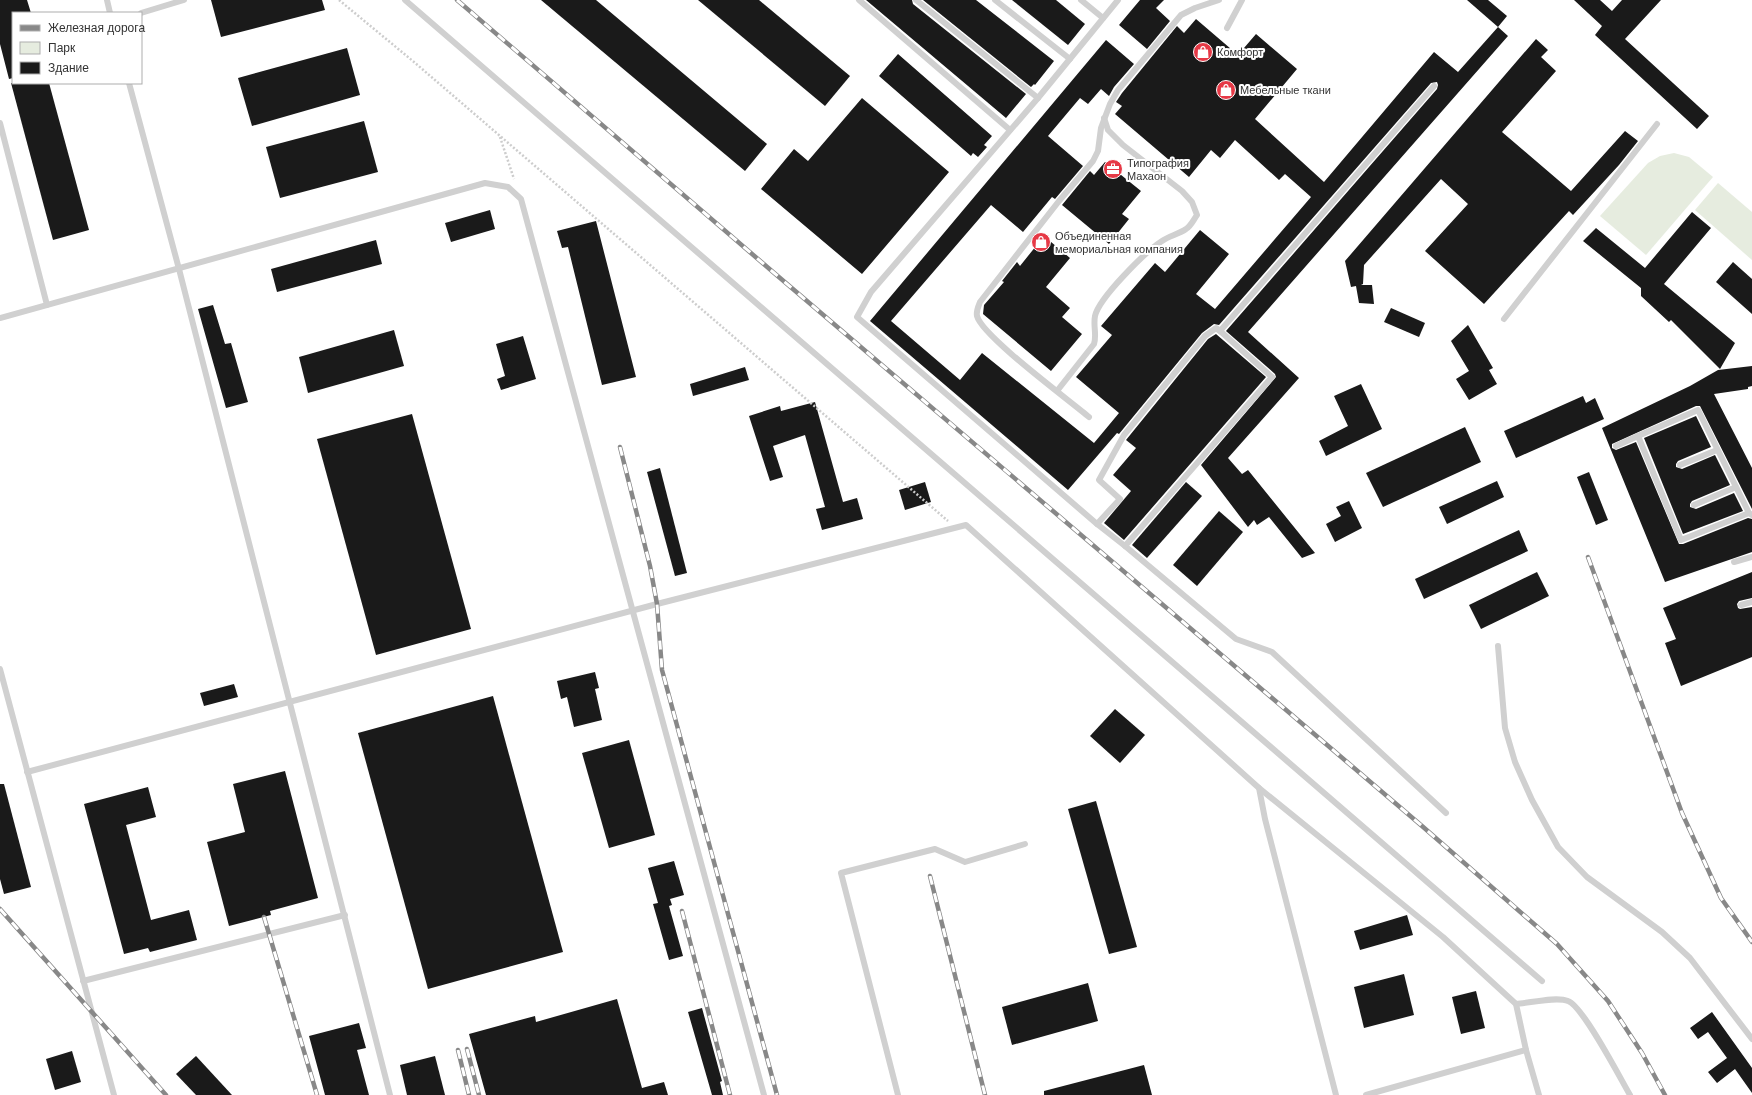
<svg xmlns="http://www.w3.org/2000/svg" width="1752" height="1095" font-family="Helvetica,sans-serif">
<rect width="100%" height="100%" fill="#fff"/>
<!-- green -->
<g fill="#e6ecdf">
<path d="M1674 153 1689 157 1713 177 1646 255 1600 216 1648 163 1660 156Z"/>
<path d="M1718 183 1752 212V260L1695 210Z"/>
</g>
<!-- building -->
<g fill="#1a1a1a">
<path d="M0 0H27L31 13H13V78L9 79 0 44Z"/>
<path d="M211 0H322L325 10 221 37Z"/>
<path d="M541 0H596L767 144 745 171Z"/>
<path d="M698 0H759L850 76 825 106Z"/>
<path d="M866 0H912L913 4 1026 94 1006 118Z"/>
<path d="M923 0H976L1054 61 1035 85 1034 84 1031 87Z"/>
<path d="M1012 0H1056L1085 24 1068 45Z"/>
<path d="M1140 0H1164L1156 8 1170 21 1147 49 1119 25Z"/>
<path d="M1467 0H1488L1507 16 1498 27Z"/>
<path d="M1574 0H1600L1612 11 1622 0H1661L1625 39 1709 116 1697 129 1595 35 1602 26Z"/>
<path d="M1196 19 1238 55 1256 34 1297 69 1255 119 1324 182 1434 52 1458 72 1498 27 1508 36 1248 332 1299 378 1228 458 1242 474 1248 470 1315 553 1302 558 1269 517 1257 525 1254 520 1248 527 1201 465 1276 377 1275 374 1226 331 1437 89 1438 85 1437 82 1431 83 1219 325 1214 324 1202 333 1119 434 1117 433 1068 490 870 321 1106 40 1134 64 1114 87 1109 96 1101 89 1088 104 1080 98 1048 136 1083 166 1055 199 1052 197 1023 232 991 205 891 321 960 380 982 353 1094 443 1119 413 1076 377 1112 335 1101 326 1155 263 1165 272 1200 230 1229 254 1196 294 1215 309 1311 197 1285 174 1279 180 1235 140 1220 158 1211 150 1189 177 1115 114 1122 106 1116 102 1122 93 1177 26 1184 33Z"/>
<path d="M1536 39 1548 50 1541 57 1556 71 1502 132 1571 191 1625 131 1638 141 1619 165 1573 215 1569 211 1484 304 1425 251 1468 204 1441 179 1364 265 1363 284 1361 285H1372L1374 304 1359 303 1356 286 1351 287 1345 261Z"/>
<path d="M347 48 360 95 252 126 238 78Z"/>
<path d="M898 54 992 136 984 145 987 147 978 157 973 153 971 156 879 76Z"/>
<path d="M11 83H49L89 230 53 240Z"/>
<path d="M862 98 949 172 862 274 761 189 794 149 808 161Z"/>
<path d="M364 121 378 172 280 198 266 147Z"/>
<path d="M1105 162 1141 191 1122 214 1129 219 1109 244 1062 205 1090 171 1094 175Z"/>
<path d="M490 210 495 229 451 242 445 223Z"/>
<path d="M1692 212 1711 228 1664 284 1735 343 1720 369 1671 320 1669 322 1641 296V288L1583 241 1596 228 1645 268Z"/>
<path d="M596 221 636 377 602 385 568 247 562 248 557 231Z"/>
<path d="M1044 236 1070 258 1046 287 1070 308 1062 317 1082 334 1051 371 983 314 984 305 1004 282 1002 281 1017 262 1020 266Z"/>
<path d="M376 240 382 264 277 292 271 269Z"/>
<path d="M1733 262 1752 279V314L1716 282Z"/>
<path d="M213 305 225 344 231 343 248 402 226 408 198 309Z"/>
<path d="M1391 308 1425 323 1419 337 1384 322Z"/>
<path d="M1468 325 1493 368 1489 370 1497 384 1469 400 1456 379 1469 371 1451 341Z"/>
<path d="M394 330 404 366 308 393 299 357Z"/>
<path d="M1216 334 1266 377 1124 540 1104 523 1131 491 1113 475 1136 448 1126 440 1208 339Z"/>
<path d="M523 336 536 379 501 390 497 379 505 376 496 344Z"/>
<path d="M1752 366V386L1748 387V389L1714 394 1752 468V509L1700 406H1696L1612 444V448L1616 450 1636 442 1679 544H1683L1748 518 1752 519V552L1665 582 1602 428 1690 386 1718 370Z"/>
<path d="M745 367 749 380 693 396 690 384Z"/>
<path d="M1361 384 1382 429 1326 456 1319 441 1348 426 1334 396Z"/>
<path d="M1583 396 1586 403 1595 398 1604 419 1516 458 1504 431Z"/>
<path d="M815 402 843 502 857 498 863 519 822 530 816 509 825 507 805 435 773 446 783 477 770 481 749 416 780 406 781 411Z"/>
<path d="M412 414 471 629 376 655 317 439Z"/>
<path d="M1696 416 1711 447 1678 461 1676 464V467L1682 469 1715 455 1730 485 1692 501 1690 504V507L1696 509 1734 493 1743 511 1683 534 1644 438Z"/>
<path d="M1465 427 1481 462 1383 507 1366 473Z"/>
<path d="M660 468 687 573 675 576 647 472Z"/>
<path d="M1589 472 1608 520 1596 525 1577 477Z"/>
<path d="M1497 481 1504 497 1447 524 1439 507Z"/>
<path d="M925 482 931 502 905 510 899 490Z"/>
<path d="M1186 482 1202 496 1147 558 1132 545Z"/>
<path d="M1349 501 1362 528 1335 542 1326 524 1341 516 1336 507Z"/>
<path d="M1219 511 1243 532 1197 586 1173 565Z"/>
<path d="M1519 530 1528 551 1424 599 1415 579Z"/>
<path d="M1537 572 1549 596 1481 629 1469 605Z"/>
<path d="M1752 572V598L1739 601 1737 604 1738 608 1740 609 1752 607V657L1681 686 1665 643 1676 639 1663 608Z"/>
<path d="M595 672 599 688 595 689 602 720 574 727 567 697 561 699 557 681Z"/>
<path d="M234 684 238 697 204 706 200 693Z"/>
<path d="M493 696 563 952 428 989 358 733Z"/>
<path d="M1115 709 1145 735 1120 763 1090 736Z"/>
<path d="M629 740 655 835 609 848 582 753Z"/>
<path d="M285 771 318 898 270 911 271 915 229 926 207 842 245 832 233 784Z"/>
<path d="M0 784H4L31 887 4 894 0 879Z"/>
<path d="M148 787 156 817 126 825 151 920 189 910 197 940 150 952 148 948 124 954 84 804Z"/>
<path d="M1096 801 1137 947 1109 954 1068 809Z"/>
<path d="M674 861 684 895 670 899 672 905 669 906 683 956 669 960 653 904 658 903 648 868Z"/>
<path d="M1407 915 1413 935 1360 950 1354 931Z"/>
<path d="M1404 974 1414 1015 1364 1028 1354 987Z"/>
<path d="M1088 983 1098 1021 1012 1045 1002 1007Z"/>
<path d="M1476 991 1485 1028 1461 1034 1452 997Z"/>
<path d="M617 999 642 1088 664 1082 668 1095H486L469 1034 535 1016 536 1022Z"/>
<path d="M702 1008 722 1081 720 1082 723 1095H712L688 1012Z"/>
<path d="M1712 1012 1752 1068V1093L1735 1069 1717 1083 1708 1072 1727 1058 1708 1032 1698 1039 1690 1028Z"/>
<path d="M359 1023 366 1048 357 1050 369 1095H325L309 1036Z"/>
<path d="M72 1051 81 1082 55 1090 46 1059Z"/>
<path d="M196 1056 232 1095H196L176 1074Z"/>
<path d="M435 1056 445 1095H407L400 1065Z"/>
<path d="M1144 1065 1152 1095H1044V1091Z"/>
</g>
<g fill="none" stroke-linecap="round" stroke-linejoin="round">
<!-- path -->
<g stroke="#cdcdcd" stroke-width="2.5" stroke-dasharray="2 2" stroke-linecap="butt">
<path d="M339 0 414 62 948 521"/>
<path d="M500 137 514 179"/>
</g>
<!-- lane -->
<g stroke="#d0d0d0" stroke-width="6">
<path d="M107 0 110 13"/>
<path d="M405 0 1542 981"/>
<path d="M859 0 1010 130"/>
<path d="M916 0 1038 98"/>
<path d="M995 0 1070 59"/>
<path d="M1081 0 1103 18"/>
<path d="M1118 0 1038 98 871 292 857 317 1097 524 1125 546 1236 639 1272 652 1446 813"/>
<path d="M141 13 184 0"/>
<path d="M1227 28 1242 0"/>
<path d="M129 83 179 269 390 1095"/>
<path d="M0 123 47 305"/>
<path d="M0 318 485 183 508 187 521 199 764 1095"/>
<path d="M1504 319 1657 124"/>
<path d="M1057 391 1094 344C1097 335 1093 326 1095 316 1099 298 1145 252 1162 241 1169 236 1179 234 1186 229 1191 226 1194 219 1197 215L1192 202 1182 191 1123 145 1108 130 1104 118"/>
<path d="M1089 417C1069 400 982 336 977 316 976 311 978 307 980 302L1059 201 1093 161 1098 151 1101 128 1110 104 1118 90 1181 15 1195 8 1219 0"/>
<path d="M1638 436 1698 410 1749 513"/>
<path d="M1616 446 1638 436 1681 540 1749 513 1752 515"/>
<path d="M1680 465 1717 450"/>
<path d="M1694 505 1736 487"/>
<path d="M1097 524 1120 499 1099 480 1124 435 1205 336 1216 328 1220 331 1434 86"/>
<path d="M1125 546 1272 377 1220 331"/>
<path d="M1734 562 1752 557"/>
<path d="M1741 605 1752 602"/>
<path d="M1498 646 1505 728 1515 762 1532 800 1558 847 1587 877 1662 932 1690 958 1752 1039"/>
<path d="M0 669 114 1095"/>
<path d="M27 772 657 604 966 525 1259 788 1265 819 1336 1095"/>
<path d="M1259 788 1443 937 1516 1004C1530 1003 1556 996 1568 1001 1583 1006 1620 1078 1630 1095"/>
<path d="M83 981 345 915"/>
<path d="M1516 1004 1526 1050 1539 1095"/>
<path d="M898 1095 841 873 935 849 965 862 1025 844"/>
<path d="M1366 1095 1526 1050"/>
</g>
<!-- rail casing -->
<g stroke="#888" stroke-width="4.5">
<g id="rail">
<path d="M457 0 773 272 1422 826 1557 944 1608 1001 1642 1053 1665 1095"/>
<path d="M620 447 650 566 657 604 662 670 777 1095"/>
<path d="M1588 557 1682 813 1721 898 1752 942"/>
<path d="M930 876 985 1095"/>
<path d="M0 909 166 1095"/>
<path d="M682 911 730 1095"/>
<path d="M264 917 317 1095"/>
<path d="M467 1049 479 1095"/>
<path d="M458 1050 469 1095"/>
</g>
</g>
<!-- rail -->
<use href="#rail" stroke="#fff" stroke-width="3" stroke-dasharray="9" stroke-linecap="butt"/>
</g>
<!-- icons -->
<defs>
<g id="shop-disc" transform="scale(1)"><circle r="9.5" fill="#e63946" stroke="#fff"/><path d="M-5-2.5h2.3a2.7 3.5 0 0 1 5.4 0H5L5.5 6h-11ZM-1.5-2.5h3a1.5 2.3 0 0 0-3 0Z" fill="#fff"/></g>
<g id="office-disc" transform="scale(1)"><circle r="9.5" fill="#e63946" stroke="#fff"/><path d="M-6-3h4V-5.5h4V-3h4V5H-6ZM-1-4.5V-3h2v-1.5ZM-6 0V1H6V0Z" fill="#fff"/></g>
</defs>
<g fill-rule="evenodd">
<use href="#shop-disc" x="1203" y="52"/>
<use href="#shop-disc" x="1226" y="90"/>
<use href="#office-disc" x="1113" y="169"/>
<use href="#shop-disc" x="1041" y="242"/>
</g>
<g text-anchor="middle" stroke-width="4" stroke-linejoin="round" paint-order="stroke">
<!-- poi labels -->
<g font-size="11" fill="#333" stroke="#fff" text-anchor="start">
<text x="1217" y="56">Комфорт</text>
<text x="1240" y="94">Мебельные ткани</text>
<text x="1127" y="167">Типография<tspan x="1127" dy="13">Махаон</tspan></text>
<text x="1055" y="240">Объединенная<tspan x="1055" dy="13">мемориальная компания</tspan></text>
</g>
</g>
<!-- legend -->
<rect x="12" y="12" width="130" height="72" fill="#ffffff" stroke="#adadad"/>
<rect x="20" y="25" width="20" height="6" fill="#888888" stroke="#adadad"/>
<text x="48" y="32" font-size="12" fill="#333333">Железная дорога</text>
<rect x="20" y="42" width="20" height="12" fill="#e6ecdf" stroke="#adadad"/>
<text x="48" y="52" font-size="12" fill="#333333">Парк</text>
<rect x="20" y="62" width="20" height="12" fill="#1a1a1a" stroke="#adadad"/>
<text x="48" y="72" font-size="12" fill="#333333">Здание</text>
</svg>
